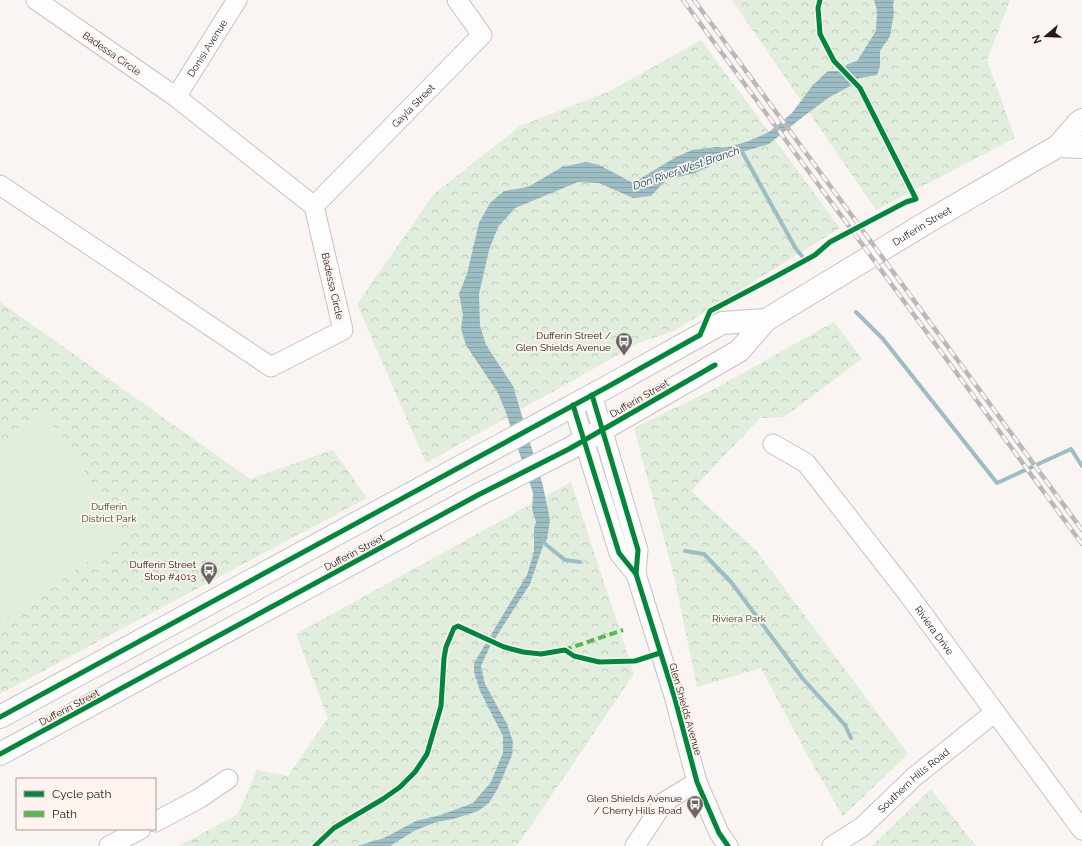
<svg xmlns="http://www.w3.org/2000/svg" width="1082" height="846" font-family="Raleway,sans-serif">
<defs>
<pattern id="park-crowns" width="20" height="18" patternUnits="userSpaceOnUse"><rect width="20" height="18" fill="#e1eddd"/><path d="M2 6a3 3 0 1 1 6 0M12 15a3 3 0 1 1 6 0" fill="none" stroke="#c1cbbd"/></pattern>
<pattern id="water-rules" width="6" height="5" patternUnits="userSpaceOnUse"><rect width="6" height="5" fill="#9cbdc4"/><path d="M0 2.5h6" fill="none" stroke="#86a2a8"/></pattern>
</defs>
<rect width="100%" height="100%" fill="#faf4f2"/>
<!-- park -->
<g fill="url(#park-crowns)">
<path d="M732 0H1010L987 60 1015 138 876 210Z"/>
<path d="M701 40 840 228 674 331 641 342 426 463 357 304 434 194 520 126 610 91Z"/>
<path d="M0 302 250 479 333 450 367 498 0 694Z"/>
<path d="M834 322 862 359 784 417 760 418 691 491 756 550 908 754 843 816 809 758 761 668 697 687 675 580 634 428 716 388Z"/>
<path d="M571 482 634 674 517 846H179L238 814 257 770 288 776 328 718 296 634Z"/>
<path d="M931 789 976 846H872Z"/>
</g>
<!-- pitch -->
<path fill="#e1eddd" d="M45 413 127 535 0 622V443Z"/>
<!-- water -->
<path fill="url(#water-rules)" d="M874 0H894L893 6 894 13 890 36 880 51V66L877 75 859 78 852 85 828 98 804 116 769 144 738 153 695 173 666 180 651 196 633 198 599 183 578 182 515 208 498 227 489 250 479 294 480 326 486 345 513 386 543 486 550 520 547 540 544 543 530 584 489 648 481 666 485 684 507 724 513 742 512 755 498 788 489 803 478 811 453 819 436 822 414 831 390 846H357L384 838 416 821 441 815 473 803 491 782 503 753V736L480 691 474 672V663L527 575 534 552V528L536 522 532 509 533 493 505 410 498 393 466 345 461 329 463 314 459 294 467 274 479 223 490 203 504 191 528 187 562 167 586 162 599 165 633 183 676 157 692 150 717 147 725 148 749 141 769 132 792 113 813 85 828 71H838L848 64 857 61 876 31 877 10Z"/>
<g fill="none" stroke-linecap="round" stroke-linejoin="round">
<!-- stream -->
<g stroke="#9cbdc4" stroke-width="4">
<path d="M741 150 796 249 802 256"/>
<path d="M856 312 883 339 997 483 1071 449 1082 466"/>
<path d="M542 539 544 543 565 560 580 562"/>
<path d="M685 551 704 554 731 582 803 679 845 725 851 738"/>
</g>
<!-- minor casing -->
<g stroke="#c8c2c0" stroke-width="21">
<g id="minor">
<path id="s1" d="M176 97 237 0"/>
<path d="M0 185 271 367 343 330 314 206 176 97 36 0"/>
<path id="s2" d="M314 206 482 35 457 0"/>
<path d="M592 395 638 550 636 574"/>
<path d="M573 405 619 553 636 574 675 699 697 782 719 833 728 846"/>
<path id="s3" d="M773 444 806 463 908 594 1082 830"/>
<path d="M155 822 200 798 228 779"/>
<path d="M109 846 141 829"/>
<path d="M635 846 664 802 697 782"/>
<path id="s4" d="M832 846 862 827 914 777 994 713"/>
</g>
</g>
<!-- major casing -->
<g stroke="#c8c2c0" stroke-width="24">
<g id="major">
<path d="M1058 146 1082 147"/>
<path d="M0 717 609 386 722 323 766 320"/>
<path id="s5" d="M0 754 478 495 569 449 739 351 766 320 934 218 1058 146 1079 122 1082 120"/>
</g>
</g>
<!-- minor -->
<use href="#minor" stroke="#fefdfd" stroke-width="19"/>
<!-- major -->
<use href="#major" stroke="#fefdfd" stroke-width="22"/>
<!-- rail casing -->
<g stroke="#bbb8b8" stroke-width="4.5">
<g id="rail">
<path d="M683 0 1082 544"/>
<path d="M694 0 1082 530"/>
</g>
</g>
<!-- rail -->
<use href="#rail" stroke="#fef3ee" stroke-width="3" stroke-dasharray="9" stroke-linecap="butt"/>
<!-- quiet -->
<path stroke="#58b947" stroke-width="4" stroke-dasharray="8 4" stroke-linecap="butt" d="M564 650 623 630"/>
<!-- cycleway casing -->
<g stroke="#fef3ee" stroke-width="8">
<g id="cycleway">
<path d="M592 395 638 550 636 574"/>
<path d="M573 405 619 553 636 574 675 699 697 782 719 833 728 846"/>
<path d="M0 717 609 386 700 335 710 311 771 279 815 255 830 242 906 202 916 199 860 88 834 61 820 34 818 8 820 0"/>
<path d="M0 754 478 495 569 449 715 365"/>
<path d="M315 846 334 828 383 799 400 787 415 772 427 754 441 706 444 658 446 647 454 628 458 626 504 647 523 652 541 654 565 650 574 656 599 662 635 661 660 653"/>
</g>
</g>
<!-- cycleway -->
<use href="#cycleway" stroke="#00873e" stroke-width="5"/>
</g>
<!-- icons -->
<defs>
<g id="bus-pin" transform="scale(0.9)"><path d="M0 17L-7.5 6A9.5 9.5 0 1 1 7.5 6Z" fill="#6e6765" stroke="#fef3ee"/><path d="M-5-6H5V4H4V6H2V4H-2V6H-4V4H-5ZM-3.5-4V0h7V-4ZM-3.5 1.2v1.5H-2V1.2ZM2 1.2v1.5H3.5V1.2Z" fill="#fff"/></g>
</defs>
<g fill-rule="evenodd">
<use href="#bus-pin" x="624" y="341"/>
<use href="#bus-pin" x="209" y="570"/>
<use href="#bus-pin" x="695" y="804"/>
</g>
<g text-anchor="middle" stroke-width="3.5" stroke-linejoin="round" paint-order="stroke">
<!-- street labels -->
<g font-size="10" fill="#221b19" stroke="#fef3ee">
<text dy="4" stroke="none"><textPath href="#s1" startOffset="58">Donisi Avenue</textPath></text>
<text transform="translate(112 53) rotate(35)" y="4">Badessa Circle</text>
<text dy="4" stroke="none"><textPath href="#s2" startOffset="141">Gayla Street</textPath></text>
<text dy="4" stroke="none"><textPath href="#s5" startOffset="1065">Dufferin Street</textPath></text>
<text transform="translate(333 286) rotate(77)" y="4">Badessa Circle</text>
<text transform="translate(639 398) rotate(-30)" y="4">Dufferin Street</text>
<text transform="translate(354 552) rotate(-28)" y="4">Dufferin Street</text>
<text dy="4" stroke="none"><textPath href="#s3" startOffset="249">Riviera Drive</textPath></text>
<text transform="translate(69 707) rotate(-28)" y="4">Dufferin Street</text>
<text transform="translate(686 709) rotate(74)" y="4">Glen Shields Avenue</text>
<text dy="4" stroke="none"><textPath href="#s4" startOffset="105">Southern Hills Road</textPath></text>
</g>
<!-- poi labels -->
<g font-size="10" fill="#221b19" stroke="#fef3ee" text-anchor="end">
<text x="611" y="339">Dufferin Street /<tspan x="611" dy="12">Glen Shields Avenue</tspan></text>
<text x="196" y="568">Dufferin Street<tspan x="196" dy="12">Stop #4013</tspan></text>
<text x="682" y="802">Glen Shields Avenue<tspan x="682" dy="12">/ Cherry Hills Road</tspan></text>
</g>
<!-- park labels -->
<g font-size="10" fill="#265125" stroke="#fef3ee">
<text x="109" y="510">Dufferin<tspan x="109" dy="12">District Park</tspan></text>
<text x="739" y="622">Riviera Park</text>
</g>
<!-- water labels -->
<g font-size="11" font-style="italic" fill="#00515c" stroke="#fef3ee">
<text transform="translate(686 168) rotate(-19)" y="4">Don River West Branch</text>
</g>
</g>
<!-- legend -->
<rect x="16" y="778" width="140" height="52" fill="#fef3ee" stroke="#a69d99"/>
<rect x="24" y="791" width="20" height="6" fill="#00873e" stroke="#a69d99"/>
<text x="52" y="798" font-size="12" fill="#221b19">Cycle path</text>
<rect x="24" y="811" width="20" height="6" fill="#58b947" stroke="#a69d99"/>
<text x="52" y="818" font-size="12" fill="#221b19">Path</text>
<!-- north arrow -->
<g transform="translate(1046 36) rotate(251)" stroke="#fef3ee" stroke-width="3" paint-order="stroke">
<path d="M0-3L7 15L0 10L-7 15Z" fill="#221b19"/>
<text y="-6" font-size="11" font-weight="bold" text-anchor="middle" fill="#221b19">N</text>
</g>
</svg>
